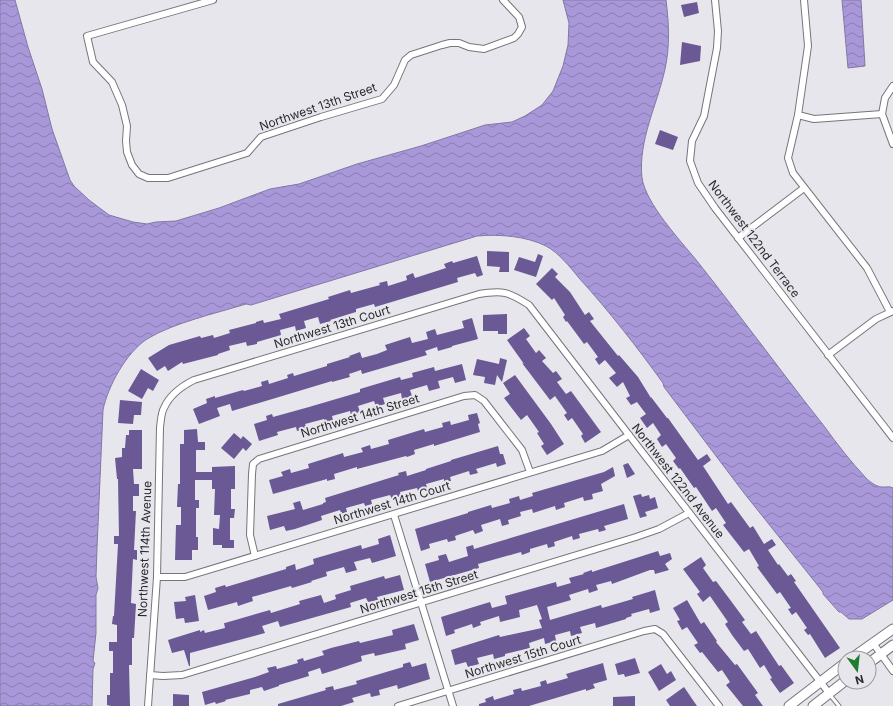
<svg xmlns="http://www.w3.org/2000/svg" width="893" height="706" font-family="Inter,sans-serif">
<defs>
<pattern id="water-waves" width="16" height="10" patternUnits="userSpaceOnUse"><rect width="16" height="10" fill="#a998d9"/><path d="M0 5q4-4 8 0t8 0" fill="none" stroke="#8a7cb0"/></pattern>
</defs>
<rect width="100%" height="100%" fill="#e7e6ec"/>
<!-- water -->
<g fill="url(#water-waves)" stroke="#8377a5">
<path d="M0 0H15L28 47 42 89 52 129 70 180 74 186 89 200 109 215 133 222 147 224 156 222 176 221 219 208 270 189 299 184 357 164 421 146 473 129 485 125 512 122 525 116 542 105 553 91 563 66 568 45 569 23 563 0H666C669 23 670 47 665 69 657 106 638 140 642 178 646 204 680 240 697 261 712 280 727 299 741 318 769 354 796 391 824 426 837 444 851 462 866 478 870 482 878 488 884 487 888 487 889 486 893 488V600L862 619H849L841 612H839L823 594V592L744 493 664 387 663 383C637 347 609 311 579 278 570 267 559 253 546 246 526 236 499 234 477 236L251 305 246 304C217 313 173 323 147 339 126 353 108 386 103 410L97 548 96 577 98 588 96 595V633L93 661 95 663 93 669 92 706H0Z"/>
<path d="M842 0H861L865 66 848 68Z"/>
</g>
<!-- building -->
<g fill="#6a5995">
<path d="M697 2 699 13 684 17 681 5Z"/>
<path d="M682 42 701 46 700 61 680 65Z"/>
<path d="M660 130 678 137 673 150 655 144Z"/>
<path d="M487 251 509 252V272H499L500 267 487 266Z"/>
<path d="M538 254 543 256 536 277 514 270 519 257 535 262Z"/>
<path d="M477 256 483 275 477 277 475 273 457 278 458 282 375 307 374 304 356 309V312L330 320 331 321 320 324 318 317 304 321 306 328 296 331 295 326 280 330 281 335 257 342V344L247 346 246 342 229 346 230 350 218 354V355L183 364 182 362 168 371 165 366 157 371 148 358 169 345 200 336 201 338 213 335 214 338 230 333 229 330 256 323V322L263 320 264 323 281 319 279 314 329 299 328 297 350 290 351 293 380 285 379 283 387 281 388 286 407 280 406 276 413 273 415 278 446 268 444 264 452 261 453 263Z"/>
<path d="M552 268 558 274 555 277 570 292 585 315 589 312 594 319 590 321 618 356 619 355 638 377 651 398V397L667 418H668L698 460 707 454 711 460 703 466 728 504 731 502 750 528 753 526 764 544 772 539 776 545 768 550 778 565 779 564 788 576 791 574 796 581 794 582 840 648 825 658 810 634 808 635 804 630 807 628 796 612 792 615 788 609 791 608 780 592 777 594 757 567 759 566 749 549 744 552 723 525 726 523 716 508 712 511 696 487 694 488 680 468 679 469 673 461 676 458 666 444 662 447 657 439 661 435 653 423 647 428 640 418 646 414 637 402 631 405 626 398 630 396 623 382 617 387 609 378 616 373 605 360 599 365 595 359 598 357 587 342 584 344 567 321 566 322 563 317 565 315 554 298 552 300 536 284Z"/>
<path d="M507 314V334H498V331H483V315Z"/>
<path d="M472 318 478 339 452 346V347L438 351 437 347 425 351 427 355 362 374 361 370 349 374 350 377 332 382V381L232 411 230 404 217 408 220 416 199 424 193 409 207 403 206 399 215 396V398L243 390 244 391 262 386 261 382 268 380 269 384 288 378 287 375 293 373 294 376 327 366V364L350 357 349 356 360 352 362 358 377 354 387 350 385 345 410 337 412 343 428 339 426 332 435 329 437 335 464 328 462 321Z"/>
<path d="M524 328 530 336 526 339 536 353 539 350 546 358 542 361 553 373 556 371 562 379 557 382 566 394 571 391 601 432 585 443 581 436 583 434 572 418 568 421 564 415 567 413 555 396 550 400 522 363 524 364 507 340Z"/>
<path d="M500 358 507 360 502 382 497 375 495 385 484 383 485 377 473 375 477 359 499 364Z"/>
<path d="M462 364 466 380 455 383 453 377 438 381 440 388 429 391 427 385 410 390 412 396 402 399 401 393 383 398 385 404 376 407 374 401 358 406 360 412 351 415 350 411 332 416 333 420 325 423 324 419 305 424 307 428 297 431 296 427 277 432 278 435 259 441 254 424 267 420 266 416 272 414 273 417 309 407 360 392V389L400 377 401 380 413 377 412 373 434 367 435 371Z"/>
<path d="M141 369 159 380 153 391 148 388 142 399 128 391Z"/>
<path d="M515 375 551 424 564 444 547 455 541 446 544 444 537 433 539 432 527 415 521 420 504 398 510 394 503 383Z"/>
<path d="M120 400 142 402 141 415H134L133 424 118 423Z"/>
<path d="M477 413 480 423 478 424 480 432 434 446V444L414 450 415 454 407 457 406 456 357 469V467L334 474 335 479 327 481V479L273 494 269 480 283 476 281 472 290 469 291 473 309 468 308 464 343 453 344 457 363 452 361 448 370 445 371 449 389 444 388 440 424 429 425 432 443 427 442 423 450 421 451 425 469 420 468 415Z"/>
<path d="M197 429 198 442H205V450H196V472H212V467L235 466V489H231V509H235L234 518H230V540H234V548H222V545H213V528L219 529 220 515H214L215 489H212V480H195V500H199V508H196V537H198V550H192V560H175L176 525H181V507H177L178 484H180V444H184V430Z"/>
<path d="M129 430H142V469H133L134 484H139V496H133V511H136L134 550H137V560L133 559 131 603 136 604 134 638H132V665H129L130 706H111L107 705V695H110V673H113V651H109V642H117V625L112 624 113 616H114L118 544H114V536H119L118 479H117L115 458 122 457V448H125L126 435H129Z"/>
<path d="M234 433 241 439 243 436 252 444 246 451 243 448 234 459 221 448Z"/>
<path d="M498 446 500 454H503L506 464 497 467 496 463 476 469 478 473 470 475 469 471 450 477 451 481 444 482V479L426 484 427 488 418 491 417 488 400 492 401 496 392 499 390 495 371 500 372 504 365 506 364 503 346 508 347 512 341 514 340 510 321 516 322 520 295 529 286 531 284 526 270 530 267 516 295 509 293 503 300 501 303 510 323 504V503L326 502 325 498 399 475 398 473 406 471 407 476 426 470V469L451 461V460Z"/>
<path d="M628 463 635 474 627 478 623 465Z"/>
<path d="M613 467 615 476 601 484 603 491 592 494 593 499 584 501 583 497 564 503 565 507 556 510 555 506 533 513 532 509 520 512 521 516 508 520 509 524 502 526 500 519 481 525 483 531 475 534 473 530 455 536 456 540 448 542 447 539 429 544 430 548 421 551 415 529 468 513V512L491 505 492 508 510 503 509 499 519 496 520 500 533 496 532 493 604 472Z"/>
<path d="M641 494 642 497 649 495 650 499 655 497 658 508 645 512 647 516 640 518 633 496Z"/>
<path d="M624 504 628 519 604 526 606 530 599 532 598 529 579 534 580 538 573 540 572 536 554 542 555 546 548 548 547 544 530 549V552L522 555 521 552 478 564 479 568 430 582 425 564 439 560 438 556 446 554 449 562 468 556 466 547 473 545 474 549Z"/>
<path d="M390 535 396 556 372 563 370 558 354 562 357 570 346 573 344 567 326 572 327 576 311 581 312 582 292 588 291 586 252 597 253 601 238 606 237 602 208 610 204 596 216 592 215 588 225 585 226 587 286 569V567L295 564 296 570 314 564 313 559 361 545 362 549 379 544 378 539Z"/>
<path d="M658 551 660 556 670 553 672 559 665 564 669 570 655 574 654 570H650L612 584 611 581 596 585 598 590 589 593 588 589 569 595 571 600 547 607 550 620 601 605 602 608 633 599 632 597 655 590 660 610 650 613 649 609 631 614 632 616 626 618V619L596 628 595 623 580 627 582 633 571 636 570 631 555 635 556 641 545 644 544 638 529 643 530 648 505 654V656L494 659 493 654 477 658 479 664 468 667 466 662 455 665 451 650 499 635 500 637 542 628 539 620 542 619 537 605 519 610 520 617 500 622 499 616 480 622 481 625 473 628 472 624 454 630 455 633 446 636 441 617 490 602 492 608 507 604 505 596 556 582 557 587 571 583 569 578 584 574 583 573 592 570V572Z"/>
<path d="M701 557 706 565 703 568 713 582 716 581 731 601 745 620 742 622 751 634 756 631 779 666 781 665 794 683 780 693 770 679 772 678 764 665 760 668 748 649 744 651 732 635 725 624 728 622 710 596 703 602 697 594 700 592 683 569Z"/>
<path d="M400 575 404 590 377 597 378 600 368 602 366 598 350 603 351 607 280 627 278 621 262 626 265 633 190 653V666H189L184 650 172 653 168 640 200 630V632L204 630 205 633 225 628 224 623H225L270 610 271 613 300 604 299 601 321 595 324 603 336 599 335 595 351 590 350 586 384 576 385 579Z"/>
<path d="M195 595 199 621 185 623 184 618 176 619 174 602 186 601 185 597Z"/>
<path d="M687 600 701 624 704 622 717 641 716 642 735 665 737 664 758 693 755 695 763 706H743L726 685 730 682 722 670 718 672 702 652 700 653 694 645 698 643 687 627 682 630 677 621 680 620 673 608Z"/>
<path d="M414 624 419 640 405 644 406 649 375 656 374 653 361 656 362 661 335 670 322 674 320 668 308 672 309 676 279 685V686L264 691 262 687 250 690V694L225 700 226 701 216 704 215 702 205 705 202 692 255 677 269 672 267 668 276 666 277 669 298 663 297 660 303 658 304 661 324 655 322 651 331 648 359 641 360 643 393 635 392 630Z"/>
<path d="M635 658 640 673 625 677 624 674 618 675 615 664Z"/>
<path d="M410 662 412 667 426 663 430 679 398 689 397 685 379 690 380 695 371 697 370 693 352 698 354 702 341 706H278V704L326 690 325 688 333 686 334 690 357 684 356 681 403 667V664Z"/>
<path d="M603 663 607 680 593 684 595 688 586 691V689L529 706H479V704L486 702 485 699 493 696 494 700 514 694 513 690 521 688 522 691 541 686 540 682 546 680 547 684 568 678 566 674Z"/>
<path d="M661 664 667 674 671 671 676 680 659 691 648 672Z"/>
<path d="M684 687 697 706H670L666 700Z"/>
<path d="M173 694 189 695V706H173Z"/>
<path d="M635 696V706H613V697Z"/>
</g>
<g fill="none" stroke-linecap="round" stroke-linejoin="round">
<!-- lane casing -->
<g stroke="#76757b" stroke-width="5">
<path id="lane" d="M830 695 839 706"/>
</g>
<!-- street casing -->
<g stroke="#76757b" stroke-width="8">
<g id="street">
<path d="M213 0 87 36 93 62 112 82 122 105 127 126 126 141 127 152 132 165 139 174 148 178H168L247 153 261 137 321 117 382 99 394 85 405 60 411 55 442 45 450 43H459L469 47 484 49 514 38 518 34 522 27 519 17 503 0"/>
<path d="M715 0 718 31 717 48 704 116 692 141 690 161 698 183 715 208 893 438"/>
<path d="M804 0 808 46 798 115 788 158 793 173 867 268 890 312"/>
<path d="M893 86 885 98 882 114 893 144"/>
<path d="M798 115 814 119 882 114"/>
<path d="M738 238 804 188"/>
<path d="M828 355 876 319 893 311"/>
<path d="M394 515 453 706"/>
<path d="M255 556 250 535 252 474 253 464 259 459 464 396 475 395 484 401 522 450 530 472"/>
<path d="M157 577H185L602 451 629 435"/>
<path d="M873 643 893 671"/>
<path d="M150 675 163 676 182 675 636 537 659 529 689 513"/>
<path d="M148 706 157 577 160 427C161 421 161 413 164 408 170 394 182 386 194 380L479 294C503 290 509 292 529 305L629 435 829 693"/>
<path d="M398 706 644 631 655 629 663 634 719 706"/>
</g>
</g>
<!-- secondary casing -->
<g stroke="#76757b" stroke-width="11">
<g id="secondary">
<path d="M852 658 893 629"/>
<path d="M869 663 893 645"/>
<path d="M789 706 845 663"/>
<path d="M813 706 845 681"/>
</g>
</g>
<!-- lane -->
<use href="#lane" stroke="#fff" stroke-width="3"/>
<!-- street -->
<use href="#street" stroke="#fff" stroke-width="6"/>
<!-- secondary -->
<use href="#secondary" stroke="#fff" stroke-width="9"/>
</g>
<g text-anchor="middle" stroke-width="4" stroke-linejoin="round" paint-order="stroke">
<!-- street labels -->
<g font-size="12" fill="#2a2a2c" stroke="#e7e6ec">
<text transform="translate(318 107) rotate(-19)" y="4">Northwest 13th Street</text>
<text transform="translate(754 239) rotate(53)" y="4">Northwest 122nd Terrace</text>
<text transform="translate(332 327) rotate(-17)" y="4">Northwest 13th Court</text>
<text transform="translate(360 416) rotate(-17)" y="4">Northwest 14th Street</text>
<text transform="translate(678 481) rotate(52)" y="4">Northwest 122nd Avenue</text>
<text transform="translate(392 503) rotate(-17)" y="4">Northwest 14th Court</text>
<text transform="translate(145 549) rotate(-88)" y="4">Northwest 114th Avenue</text>
<text transform="translate(419 592) rotate(-17)" y="4">Northwest 15th Street</text>
<text transform="translate(523 657) rotate(-17)" y="4">Northwest 15th Court</text>
</g>
</g>
<!-- north arrow -->
<g transform="translate(857 670) rotate(165)"><circle r="19" fill="#e7e6ec" stroke="#9b9b9f"/>
<path d="M0-3L7 15L0 10L-7 15Z" fill="#1e7d2e"/>
<text y="-6" font-size="11" font-weight="bold" text-anchor="middle" fill="#2a2a2c">N</text>
</g>
</svg>
